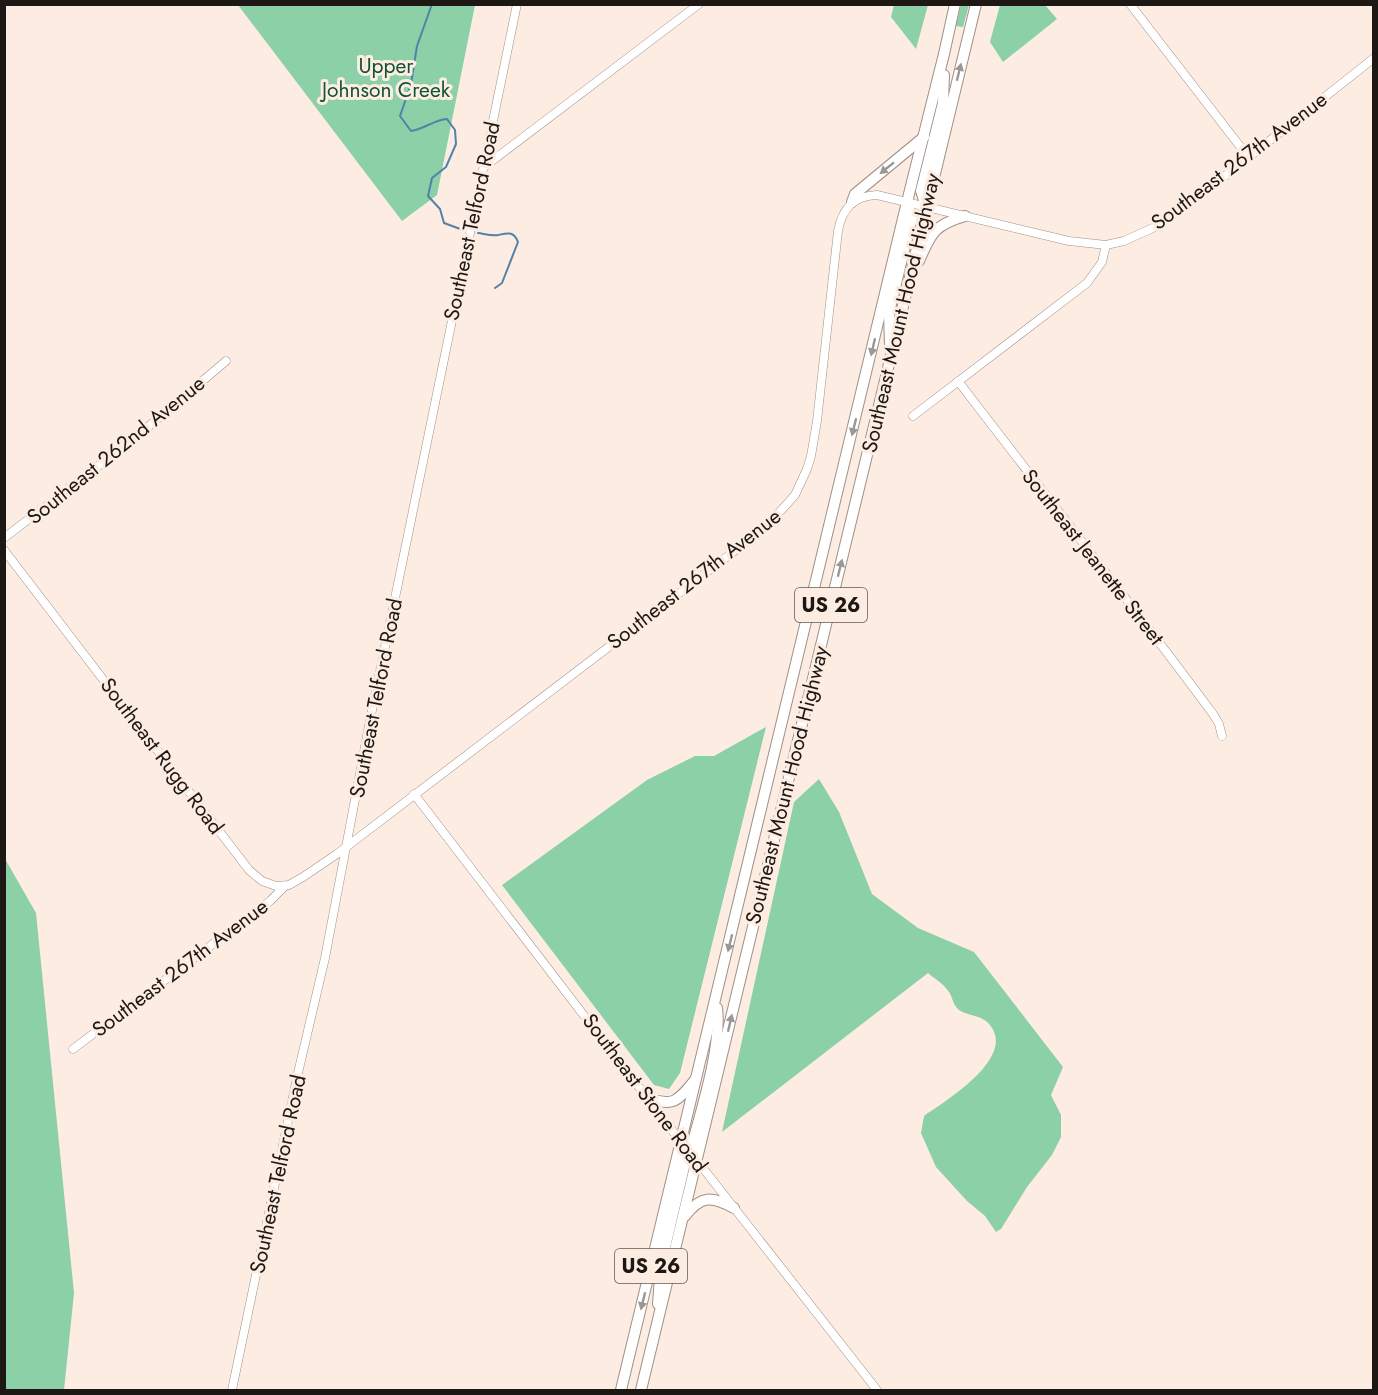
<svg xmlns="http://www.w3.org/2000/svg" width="1378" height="1395" font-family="Jost,sans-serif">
<rect width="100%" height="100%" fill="#fdece2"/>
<!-- green -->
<g fill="#8cd0a8">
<path d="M238 5H475L437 195 402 221Z"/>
<path d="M894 5H928L916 49 891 17Z"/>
<path d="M961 5H969L963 27 956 26Z"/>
<path d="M1000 5H1045L1057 19 1003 62 990 42Z"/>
<path d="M766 727 680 1073 669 1089 654 1085 502 885 647 780 695 756H714Z"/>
<path d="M819 779 839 812 872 894 918 928 974 952 1063 1067 1051 1095 1061 1115V1137L1052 1155 1027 1187 1001 1229 996 1232 985 1216 967 1201 936 1167 921 1133 924 1116C946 1101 1023 1054 986 1021 978 1015 963 1015 957 1008 953 1004 952 996 949 992 944 984 935 979 928 973L722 1132 794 802Z"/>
<path d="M4 857 36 913 74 1293 64 1390H5Z"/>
</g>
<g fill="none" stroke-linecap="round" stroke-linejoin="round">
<!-- stream -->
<g stroke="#5282a8" stroke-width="2">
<path d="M432 4 417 46 411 84 400 116 411 131C425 129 433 120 447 119L455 130 456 144 446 167 432 178 428 196 440 209 444 223 463 230"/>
<path d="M478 233C485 234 492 236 498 235 508 233 514 231 518 242L502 283 495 288"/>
</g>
<!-- minor casing -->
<g stroke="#9f9087" stroke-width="9">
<g id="minor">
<path d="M1130 4 1249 158"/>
<path d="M484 167 699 4"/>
<path d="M958 381C1043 492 1130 602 1213 714L1219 724 1222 736"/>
<path d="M913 416 1087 283 1102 262 1106 245"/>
<path d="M4 538 136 437 226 361"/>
<path d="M4 550 249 870 262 881 276 886 289 885 303 877 337 854 766 527 795 495 807 469 811 456 817 421 838 231C842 209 853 196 877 195L1069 241 1106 245 1124 241 1155 227 1191 203 1374 58"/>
<path d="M414 794 681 1142"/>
<path d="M73 1049 270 901 285 886"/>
<path d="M695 1158 877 1390"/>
<path d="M232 1390 298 1073 325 958 371 715 517 4"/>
</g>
</g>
<!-- highway casing -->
<g stroke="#9f9087" stroke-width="12">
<g id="highway">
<path d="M852 202 855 194 924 137"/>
<path d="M926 206 921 191 943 103 944 75"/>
<path d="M919 261C931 233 934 225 965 216"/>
<path d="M890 345 889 312 912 218 907 202"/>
<path d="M646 1097C673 1108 678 1101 695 1080"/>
<path d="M690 1153C700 1113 722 1048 717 1008"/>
<path d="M685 1216C701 1195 712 1196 734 1208"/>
<path d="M658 1304 661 1264 688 1150"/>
<path d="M621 1390 907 202 944 54 955 4"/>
<path d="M641 1390 976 4"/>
</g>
</g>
<!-- minor -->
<use href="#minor" stroke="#fff" stroke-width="8"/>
<!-- highway -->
<use href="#highway" stroke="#fff" stroke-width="10"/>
</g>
<!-- one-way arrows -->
<defs><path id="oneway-solid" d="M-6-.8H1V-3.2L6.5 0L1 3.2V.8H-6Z" transform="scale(1.5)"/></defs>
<g fill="#9a9795">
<use href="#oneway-solid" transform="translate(959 72) rotate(-76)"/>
<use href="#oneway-solid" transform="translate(887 168) rotate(141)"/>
<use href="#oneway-solid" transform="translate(873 347) rotate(103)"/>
<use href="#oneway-solid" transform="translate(854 427) rotate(104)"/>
<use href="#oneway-solid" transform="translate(840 568) rotate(-76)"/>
<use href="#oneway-solid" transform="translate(730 943) rotate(104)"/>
<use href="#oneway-solid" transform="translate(730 1023) rotate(-77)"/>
<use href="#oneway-solid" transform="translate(643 1301) rotate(104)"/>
</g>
<g text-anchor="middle" stroke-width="6" stroke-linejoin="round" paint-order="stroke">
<!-- shield labels -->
<g fill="#fdece2" stroke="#615852" stroke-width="1.5">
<rect x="795" y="588" width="72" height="34" rx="4.5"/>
<rect x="615" y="1249" width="72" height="34" rx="4.5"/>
</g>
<g font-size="20" font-weight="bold" fill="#1e1814">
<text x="831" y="612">US 26</text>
<text x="651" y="1273">US 26</text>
</g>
<!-- park labels -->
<g font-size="21" fill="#105334" stroke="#fdece2">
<text x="386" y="73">Upper<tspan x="386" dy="24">Johnson Creek</tspan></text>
</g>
<!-- street labels -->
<g font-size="21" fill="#1e1814" stroke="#fdece2">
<text transform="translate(1239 161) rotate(-37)" y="7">Southeast 267th Avenue</text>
<text transform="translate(472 221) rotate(-78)" y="7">Southeast Telford Road</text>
<text transform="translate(901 313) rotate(-77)" y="7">Southeast Mount Hood Highway</text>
<text transform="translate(116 450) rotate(-39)" y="7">Southeast 262nd Avenue</text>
<text transform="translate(1093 557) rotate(52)" y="7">Southeast Jeanette Street</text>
<text transform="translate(694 579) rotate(-38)" y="7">Southeast 267th Avenue</text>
<text transform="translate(376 698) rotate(-79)" y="7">Southeast Telford Road</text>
<text transform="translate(162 756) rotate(53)" y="7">Southeast Rugg Road</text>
<text transform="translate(787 785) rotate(-76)" y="7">Southeast Mount Hood Highway</text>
<text transform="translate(180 968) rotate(-37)" y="7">Southeast 267th Avenue</text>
<text transform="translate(645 1093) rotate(53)" y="7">Southeast Stone Road</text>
<text transform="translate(278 1174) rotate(-78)" y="7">Southeast Telford Road</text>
</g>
</g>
<!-- border -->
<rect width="1378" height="1395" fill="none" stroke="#1e1814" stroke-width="12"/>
</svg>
